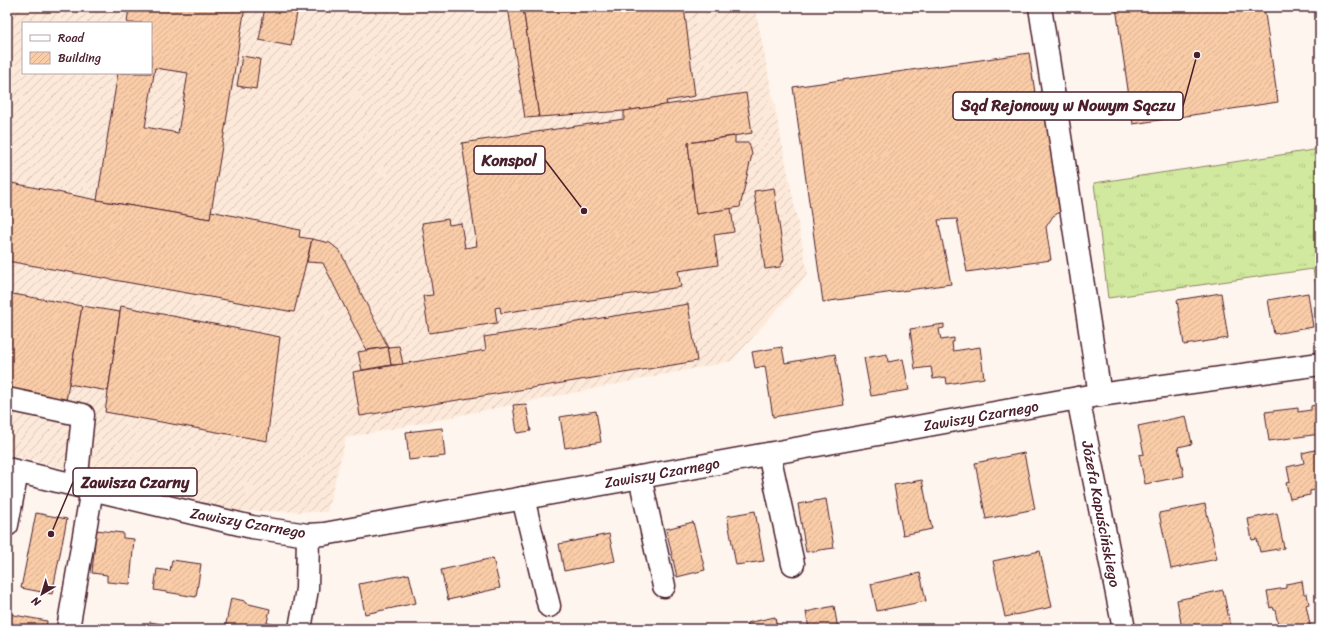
<svg xmlns="http://www.w3.org/2000/svg" width="1327" height="636" font-family="Sriracha,sans-serif">
<defs>
<pattern id="industrial-furrows" width="10" height="10" patternUnits="userSpaceOnUse"><rect width="10" height="10" fill="#fde9d9"/><path d="M-1 1l2-2M0 10L10 0M9 11l2-2" fill="none" stroke="#dac7ba"/></pattern>
<pattern id="grass-tufts" width="24" height="20" patternUnits="userSpaceOnUse"><rect width="24" height="20" fill="#d1e99e"/><path d="M3 7l-1-3M5 7V3M7 7l1-3M15 17l-1-3M17 17v-4M19 17l1-3" fill="none" stroke="#b5c788"/></pattern>
<pattern id="building-hatch" width="6" height="6" patternUnits="userSpaceOnUse"><rect width="6" height="6" fill="#facca8"/><path d="M-1 1l2-2M0 6l6-6M5 7l2-2" fill="none" stroke="#d8af91"/></pattern>
</defs>
<rect width="100%" height="100%" fill="#fef5ee"/>
<filter id="ink" filterUnits="userSpaceOnUse"><feTurbulence type="fractalNoise" baseFrequency=".025" numOctaves="2"/><feDisplacementMap in="SourceGraphic" scale="8" xChannelSelector="R" yChannelSelector="G"/><feConvolveMatrix kernelMatrix="1 2 1 2 8 2 1 2 1" color-interpolation-filters="sRGB"/></filter>
<g filter="url(#ink)">
<!-- industrial -->
<path fill="url(#industrial-furrows)" fill-rule="evenodd" d="M7 7H755L808 274 732 361 346 438 327 512 239 511 7 454ZM23 23H151V73H23Z"/>
<!-- grass -->
<path fill="url(#grass-tufts)" stroke="#8e8464" d="M1320 149V309L1313 269 1108 298 1094 183Z"/>
<!-- building -->
<g fill="url(#building-hatch)" stroke="#4a1f2b" fill-rule="evenodd">
<path d="M129 7H245L210 219 97 200 118 73H151V23H127ZM155 68 188 73 178 133 145 127Z"/>
<path d="M265 7H298L291 46 259 40Z"/>
<path d="M508 7H523L539 117 525 118Z"/>
<path d="M523 7H684L695 96 666 101 667 105 624 111 539 117Z"/>
<path d="M1116 7H1264L1278 102 1133 124Z"/>
<path d="M1029 53 1039 119 1051 118 1062 211 1053 216 1046 227 1051 260 967 272 957 219 938 220 951 284 823 302 793 87Z"/>
<path d="M242 56 260 59 256 89 237 86Z"/>
<path d="M746 93 752 133 688 143 696 214 731 208 734 232 714 235 718 265 678 271 681 287 501 313 500 307 495 308 497 323 429 333 423 296 433 295 422 223 448 219 449 225 461 223 465 248 477 246 462 143 624 119V111Z"/>
<path d="M735 136V143H749L752 154 740 207 696 214 688 143Z"/>
<path d="M7 182 97 200 210 219 211 211 300 230 299 237 312 239 294 312 7 261Z"/>
<path d="M774 188 784 259 780 267 765 269 754 191Z"/>
<path d="M312 239 330 243 340 251 388 347 366 350 323 263 307 262Z"/>
<path d="M7 293 82 306 65 407 7 397Z"/>
<path d="M1221 293 1228 338 1184 345 1177 300Z"/>
<path d="M1308 293 1313 327 1274 334 1268 300Z"/>
<path d="M688 304 697 361 360 416 353 372 486 350 484 337Z"/>
<path d="M82 306 120 312 108 391 69 384Z"/>
<path d="M121 306 280 337 267 441 105 412Z"/>
<path d="M944 324V328L939 329 941 340 954 338V342H952L953 351 980 347 984 378 947 384 946 377 933 379 931 367 915 369 910 329Z"/>
<path d="M399 346 403 364 391 365 388 347Z"/>
<path d="M388 347 391 365 362 370 358 352Z"/>
<path d="M782 347 785 363 835 354 844 405 773 417 765 366 755 368 752 352Z"/>
<path d="M887 354 888 362 903 359 909 390 871 396 864 358Z"/>
<path d="M526 404 531 431 517 433 513 405Z"/>
<path d="M1320 404V434L1269 441 1265 412 1298 408V412L1311 410V406Z"/>
<path d="M596 411 601 442 565 448 560 417Z"/>
<path d="M1186 416 1192 444 1178 447 1184 476 1145 484 1139 455 1144 454 1138 426Z"/>
<path d="M442 428 445 456 409 460 406 432Z"/>
<path d="M1319 449 1320 456V489L1310 491V495L1290 499 1286 483 1290 482 1287 467 1304 463 1302 453Z"/>
<path d="M1024 453 1035 509 986 519 975 463Z"/>
<path d="M922 480 932 529 903 535 894 485Z"/>
<path d="M826 499 834 548 806 552 798 504Z"/>
<path d="M1205 504 1217 559 1171 569 1159 513Z"/>
<path d="M755 511 764 561 736 565 727 516Z"/>
<path d="M36 513 67 519 52 594 21 588Z"/>
<path d="M1277 513 1284 548 1260 552 1257 539 1252 540 1248 519Z"/>
<path d="M693 522 705 570 677 577 666 529Z"/>
<path d="M96 530 123 533V538L134 539 130 584 107 582V575L92 573Z"/>
<path d="M609 534 615 561 564 571 559 544Z"/>
<path d="M1040 551 1052 607 1005 617 993 561Z"/>
<path d="M493 558 500 588 448 600 441 570Z"/>
<path d="M172 560 201 564 196 597 154 590 157 569 170 571Z"/>
<path d="M920 573 926 601 877 611 871 584Z"/>
<path d="M409 574 416 603 365 614 359 584Z"/>
<path d="M1302 581 1304 594H1307L1309 604 1306 605 1311 629H1279L1275 610H1274L1273 607 1270 608 1267 591 1286 588V584Z"/>
<path d="M1223 590 1231 629H1182L1177 600Z"/>
<path d="M231 598 245 601V603L270 609 267 623 272 624 271 629H225Z"/>
<path d="M834 606 838 629H809L806 612Z"/>
<path d="M9 614 47 621 46 629H7Z"/>
<path d="M775 617 777 629H748L747 623Z"/>
<path d="M150 622 185 628 184 629H149Z"/>
</g>
<g fill="none" stroke-linecap="round" stroke-linejoin="round">
<!-- minor casing -->
<g stroke="#4a1f2b" stroke-width="25">
<g id="minor">
<path d="M1040 7 1100 395"/>
<path d="M1078 398 1124 629"/>
<path d="M7 399 83 415 76 485"/>
<path d="M769 454 793 564"/>
<path d="M7 469 252 527 308 535 324 534 1078 398 1320 364"/>
<path d="M640 477 664 586"/>
<path d="M523 498 549 606"/>
<path d="M7 525 17 472"/>
<path d="M68 629 92 489"/>
<path d="M300 629 307 589 308 535"/>
</g>
</g>
<!-- minor -->
<use href="#minor" stroke="#fff" stroke-width="22"/>
</g>
</g>
<g text-anchor="middle" stroke-width="3" stroke-linejoin="round" paint-order="stroke">
<!-- street labels -->
<g font-size="15" fill="#4a1f2b" stroke="#fff">
<text transform="translate(981 416) rotate(-10)" y="5">Zawiszy Czarnego</text>
<text transform="translate(662 473) rotate(-10)" y="5">Zawiszy Czarnego</text>
<text transform="translate(1101 514) rotate(79)" y="5">Józefa Kapuścińskiego</text>
<text transform="translate(248 523) rotate(10)" y="5">Zawiszy Czarnego</text>
</g>
</g>
<!-- callouts -->
<path fill="none" stroke="#4a1f2b" stroke-width="1.5" d="M1197 55L1183 106M584 211L545 160M51 534L73 482"/>
<g fill="#4a1f2b" stroke="#fff" stroke-width="1.5">
<circle cx="1197" cy="55" r="4"/>
<circle cx="584" cy="211" r="4"/>
<circle cx="51" cy="534" r="4"/>
</g>
<g fill="#fff" stroke="#4a1f2b" stroke-width="1.5">
<rect x="953" y="92" width="230" height="28" rx="4"/>
<rect x="474" y="146" width="71" height="28" rx="4"/>
<rect x="73" y="468" width="124" height="28" rx="4"/>
</g>
<g font-size="16" text-anchor="middle" font-weight="bold" fill="#4a1f2b">
<text x="1068" y="111">Sąd Rejonowy w Nowym Sączu</text>
<text x="509" y="166">Konspol</text>
<text x="135" y="488">Zawisza Czarny</text>
</g>
<!-- margin -->
<rect width="1327" height="636" fill="none" stroke="#fff" stroke-width="24"/>
<rect x="12" y="12" width="1303" height="612" fill="none" stroke="#4a1f2b" stroke-width="1.5" filter="url(#ink)"/>
<!-- legend -->
<rect x="22" y="22" width="130" height="52" fill="#ffffff" stroke="#b7a5aa"/>
<rect x="30" y="35" width="20" height="6" fill="#ffffff" stroke="#b7a5aa"/>
<text x="58" y="42" font-size="12" fill="#4a1f2b">Road</text>
<rect x="30" y="52" width="20" height="12" fill="url(#building-hatch)" stroke="#b7a5aa"/>
<text x="58" y="62" font-size="12" fill="#4a1f2b">Building</text>
<!-- north arrow -->
<g transform="translate(42 594) rotate(218)" stroke="#ffffff" stroke-width="3" paint-order="stroke">
<path d="M0-3L7 15L0 10L-7 15Z" fill="#4a1f2b"/>
<text y="-6" font-size="11" font-weight="bold" text-anchor="middle" fill="#4a1f2b">N</text>
</g>
</svg>
